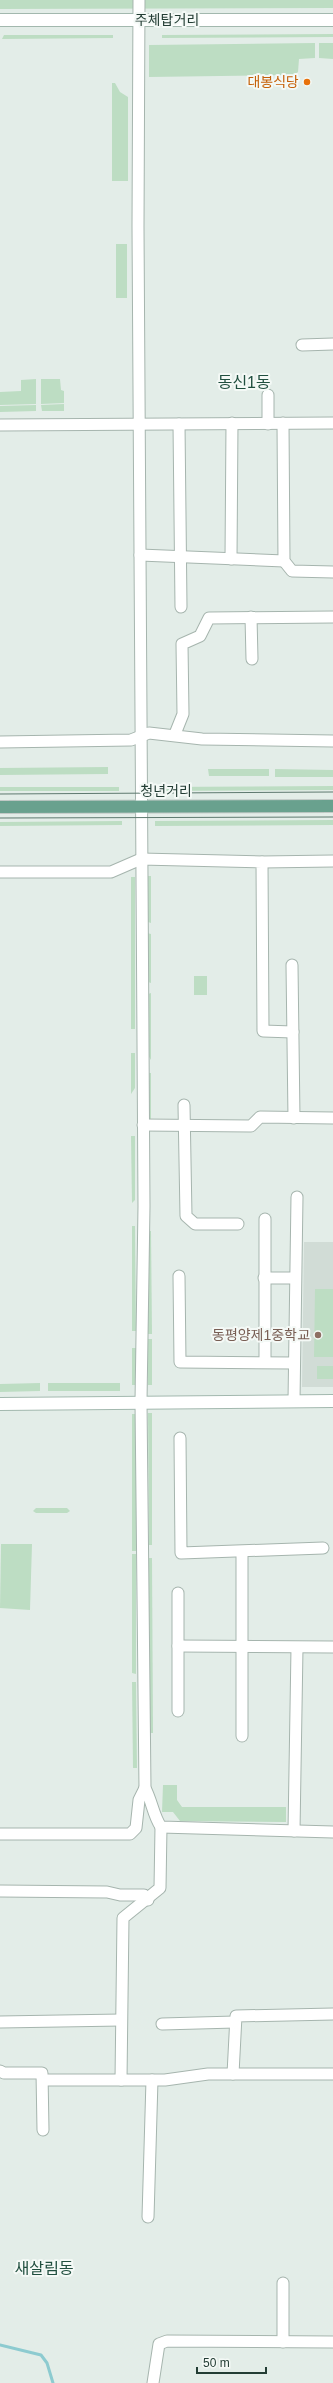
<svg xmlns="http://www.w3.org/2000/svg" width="333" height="2383" font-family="Arial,'Noto Sans KR',sans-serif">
<rect width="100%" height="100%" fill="#e3ede8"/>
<!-- built -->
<path fill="#d1dcd6" d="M304 1242H333V1387H302Z"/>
<!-- green -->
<g fill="#bdddc3">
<path d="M0 0H333V8L0 9Z"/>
<path d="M333 34V37L162 38V35Z"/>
<path d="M4 35H113V38L2 39Z"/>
<path d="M315 43V58L299 59 298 72 294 75 149 77V45Z"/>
<path d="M319 43H333V59L319 58Z"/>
<path d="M112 83H115L120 92 128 97V181H112Z"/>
<rect x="116" y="244" width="11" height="54"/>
<path d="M36 379V404L0 405V392L21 391V380Z"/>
<path d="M41 379H60L61 390 64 391V403L41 404Z"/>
<path d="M64 404V411H42L41 405Z"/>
<path d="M36 405V411L0 412V406Z"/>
<path d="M108 767V774L0 775V768Z"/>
<path d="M208 769H269V776H209Z"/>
<path d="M275 769 333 770V777H275Z"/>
<path d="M333 786V790L155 791V787Z"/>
<rect x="0" y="787" width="119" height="4"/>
<path d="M333 820V825L155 826V821Z"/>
<path d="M122 821V825L0 826V822Z"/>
<path d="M147 876H151V923L148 922Z"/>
<rect x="131" y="877" width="4" height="152"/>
<path d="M147 933 151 934V983L148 982Z"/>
<rect x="194" y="976" width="13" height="19"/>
<path d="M151 993V1060L148 1055V994Z"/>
<path d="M131 1053H135V1088L131 1094Z"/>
<rect x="148" y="1073" width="3" height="48"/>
<path d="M131 1136H135V1200L132 1203Z"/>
<path d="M132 1226H135L136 1331H132Z"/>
<path d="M148 1231H151L152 1334H148Z"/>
<path d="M315 1289H333V1357H314Z"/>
<rect x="148" y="1339" width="4" height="46"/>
<rect x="132" y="1348" width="4" height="37"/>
<rect x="317" y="1366" width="16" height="13"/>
<path d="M40 1383V1391L0 1392V1384Z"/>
<rect x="48" y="1383" width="72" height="8"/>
<path d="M148 1413H152V1545H149Z"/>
<rect x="132" y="1414" width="4" height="137"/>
<path d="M36 1508H67L70 1511 67 1513H36L33 1511Z"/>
<path d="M1 1544H32L30 1610 0 1608Z"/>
<path d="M132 1554H136V1674L132 1673Z"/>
<path d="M149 1558H152L153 1733H149Z"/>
<path d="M132 1682H136L137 1768H133Z"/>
<path d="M163 1785H177V1800L182 1807H286V1822L180 1821 173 1812H162Z"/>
</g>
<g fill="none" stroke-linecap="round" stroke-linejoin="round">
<!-- stream -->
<path stroke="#8dcbd0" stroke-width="3" d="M0 2345 41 2355 47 2363 53 2383"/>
<!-- street casing -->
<g stroke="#a6b5ae" stroke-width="13">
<g id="street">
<path d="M139 0 138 226 144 1206 141 1402 145 1788C152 1801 153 1815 161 1827L333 1832"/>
<path d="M302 345 333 344"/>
<path d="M283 423 284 561 292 571 333 572"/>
<path d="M179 424 181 607"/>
<path d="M268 424V395"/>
<path d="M0 425 333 423"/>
<path d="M140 555 284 561"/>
<path d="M231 559 232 423"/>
<path d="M251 617 252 659"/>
<path d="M175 734 183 714 182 644 200 636 209 618 333 617"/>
<path d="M0 742 131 740 149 733 202 739 333 741"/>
<path d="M262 862 333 861"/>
<path d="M0 872H111L141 859 262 862 263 1031 293 1032"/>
<path d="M292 965 294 1118"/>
<path d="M184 1105 186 1216 195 1224H238"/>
<path d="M143 1125 251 1126 260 1117 333 1118"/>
<path d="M179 1276 180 1362 294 1363"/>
<path d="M264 1278H294"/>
<path d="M265 1362V1219"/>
<path d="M294 1401 297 1197"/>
<path d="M180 1438 181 1553 323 1548"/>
<path d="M178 1646 333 1647"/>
<path d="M178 1711V1593"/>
<path d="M242 1736V1552"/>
<path d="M294 1831 297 1648"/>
<path d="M0 1834H130L136 1828 139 1800 145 1788"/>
<path d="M0 1891 107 1892 120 1895H144L148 1900"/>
<path d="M0 2022 121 2020"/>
<path d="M162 2024 235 2022"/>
<path d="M0 2071 4 2073H42L43 2130"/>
<path d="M233 2074 236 2016 333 2014"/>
<path d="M43 2080H165L208 2074H333"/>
<path d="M121 2080 123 1918 160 1888 161 1827"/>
<path d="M148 2217 152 2080"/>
<path d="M283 2342V2283"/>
<path d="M153 2383 159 2344 167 2341 333 2342"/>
</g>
</g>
<!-- secondary casing -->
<g stroke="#a2b8ae" stroke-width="14">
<g id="secondary">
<path d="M0 20H333"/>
<path d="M0 1404 333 1401"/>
</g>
</g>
<!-- primary casing -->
<g stroke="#c1c9c6" stroke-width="14">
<path id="primary" d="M0 807 333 806"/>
</g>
<!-- street -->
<use href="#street" stroke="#fff" stroke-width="11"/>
<!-- secondary -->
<use href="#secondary" stroke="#fff" stroke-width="12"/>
<!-- primary -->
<use href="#primary" stroke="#69a18e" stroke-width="12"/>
<!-- tram -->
<g stroke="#5e796f" stroke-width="1">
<path d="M0 794 333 792"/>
<path d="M0 818 333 817"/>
</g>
</g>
<!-- markers -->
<circle fill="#e8710a" stroke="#f4f9f6" stroke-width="1.5" cx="307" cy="82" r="4"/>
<circle fill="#8d6e63" stroke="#f4f9f6" stroke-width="1.5" cx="318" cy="1335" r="4"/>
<g text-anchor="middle" stroke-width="4" stroke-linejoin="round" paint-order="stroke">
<!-- street labels -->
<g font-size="14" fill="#233d34" stroke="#f4f9f6">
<text x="167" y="25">주체탑거리</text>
<text x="166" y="796">청년거리</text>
</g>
<!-- food labels -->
<g font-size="14" fill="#c56008" stroke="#f4f9f6" text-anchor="end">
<text x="299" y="87">대봉식당</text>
</g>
<!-- education labels -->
<g font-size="14" fill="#785e54" stroke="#f4f9f6" text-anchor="end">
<text x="310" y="1340">동평양제1중학교</text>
</g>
<!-- quarter labels -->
<g font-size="16" fill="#204f3f" stroke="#f4f9f6">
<text x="244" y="388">동신1동</text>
<text x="44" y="2274">새살림동</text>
</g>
</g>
<!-- scale -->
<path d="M197 2367v6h69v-6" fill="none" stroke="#233d34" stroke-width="2"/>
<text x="203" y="2367" font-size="12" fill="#233d34" stroke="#f4f9f6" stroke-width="3" paint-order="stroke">50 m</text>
</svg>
